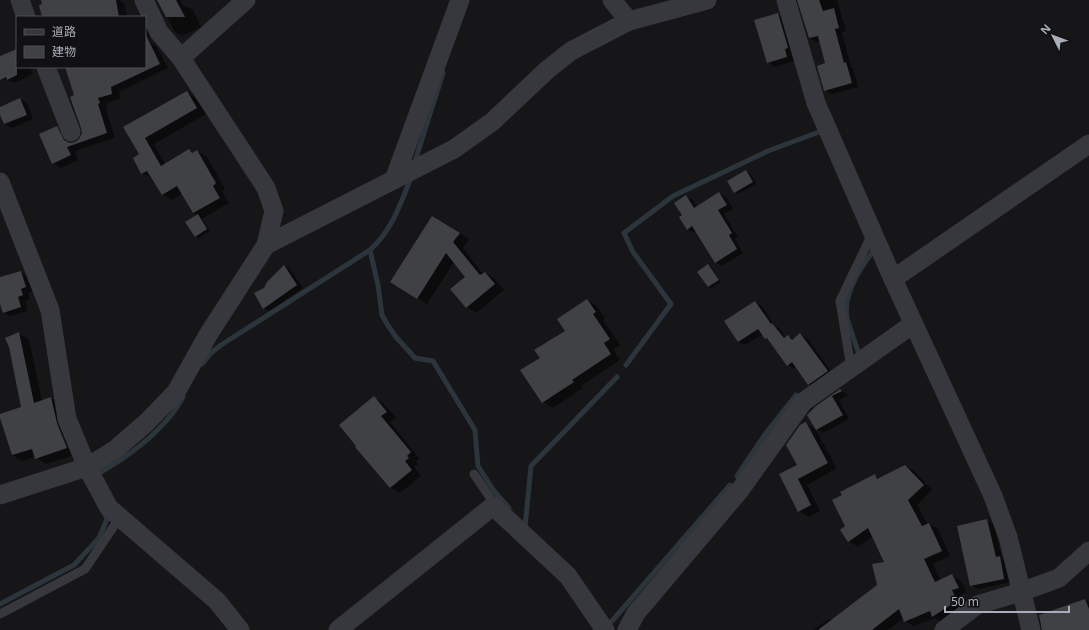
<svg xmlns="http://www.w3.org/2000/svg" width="1089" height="630" font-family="'Noto Sans','Noto Sans JP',sans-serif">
<rect width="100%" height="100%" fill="#161618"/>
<!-- shadow -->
<g fill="#0007">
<path d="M42 0H120L124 3 127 17H43Z"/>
<path d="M158 0H180L184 7 186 6 193 10 201 27 182 36 175 32Z"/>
<path d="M799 0H837L846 31 842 32 851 67 853 68 858 87 832 94 825 90 826 64 820 41 817 42 809 38Z"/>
<path d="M778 14 785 18 794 61 775 67 768 62Z"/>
<path d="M145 21 150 42 157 47 168 68 119 92 120 99 106 103 108 108 106 109 115 138 75 151 78 160 61 168 53 163 57 128 66 132 71 144 80 140 83 133 75 96 66 67H145Z"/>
<path d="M17 50V67H30L33 74 15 83 0 78V58Z"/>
<path d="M187 92 197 98 206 114 154 144 165 164 189 150 195 153 197 151 207 157 225 189 222 192 229 203 202 219 210 231 199 238 195 237 198 215 194 213 183 193 172 200 162 194 152 178 142 173 141 154 125 127Z"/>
<path d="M20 99 27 103 33 119 12 128 5 124 0 112V108Z"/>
<path d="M746 171 750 173 756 184 738 194 735 192Z"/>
<path d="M720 193 726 197 733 209 724 214 738 237 735 239 743 253 722 266 715 262 696 231 694 233 687 229 683 216 686 196 693 200 697 207Z"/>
<path d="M442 222 469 239 463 248 483 274 485 273 494 278 504 290 476 313 466 307 467 277 454 262 427 304 392 282Z"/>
<path d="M708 265 711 267 721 282 711 288 708 286Z"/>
<path d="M284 266 290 269 303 288 269 311 263 308 264 289Z"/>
<path d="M21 272 28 276 33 291 28 293 30 299 25 301 28 311 10 316 3 312 0 301V278Z"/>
<path d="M587 300 597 306 605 318 603 320 620 345 613 349 620 360 581 386 583 388 553 408 543 402 541 358 566 331Z"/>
<path d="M755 302 762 306 775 326 779 328 786 338 788 336 794 339 801 334 807 338 834 375 815 388 808 384 796 367 795 369 788 365 770 341 763 334 745 345 738 342Z"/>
<path d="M19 334 29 339 42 401 51 398 61 404 77 454 46 464 35 457 22 461 12 455 0 415 22 408Z"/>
<path d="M840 390 848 395 839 400 849 419 823 433 816 429 817 407Z"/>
<path d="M374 397 383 403 396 418 390 422 419 458 416 462 418 464 414 467 421 476 400 493 391 488 356 447Z"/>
<path d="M806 423 815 429 837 468 807 485 820 511 809 517 799 511 780 475 798 465Z"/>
<path d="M905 466 914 471 932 490 917 505 927 524H929L938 529 950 556 933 564 941 581 952 576 961 581 967 593 960 595 966 607 942 622 935 618 914 626 905 621 904 618 888 630H813L829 619 832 620 878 585 885 562 873 536 858 547 849 541 847 526 875 476 880 478Z"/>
<path d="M987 520 994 524 1002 559 1007 562 1011 582 978 589 971 585Z"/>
<path d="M1085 600 1089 602V630H1042Z"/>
</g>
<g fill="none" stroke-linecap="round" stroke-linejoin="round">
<!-- stream -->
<g stroke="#2c353c" stroke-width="5">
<path d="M416 158 443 73"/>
<path d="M370 250 378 285 382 315 387 324 396 337 415 358 433 361 475 430 478 466 494 491 509 508"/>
<path d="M858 351C854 340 850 329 847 318 843 296 859 270 871 254"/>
<path d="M202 364 211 353 221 345 370 250C391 231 400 206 410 180"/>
<path d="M626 365 671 304 633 252 624 233 673 196 768 151 819 132"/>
<path d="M101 472C127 457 152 439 171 415 176 410 179 403 183 397"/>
<path d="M737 476 766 433 796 395"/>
<path d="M525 527 531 466 617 377"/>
<path d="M0 604 74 565 99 538 107 519 105 514"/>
<path d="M612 621 730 485"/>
</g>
</g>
<!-- building -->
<g fill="#404145">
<path d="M41 0H116L119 17H42L39 5 42 4Z"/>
<path d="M157 0H176L185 17H166Z"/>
<path d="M797 0H819L823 11 834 8 839 28 835 29 844 63 846 62 852 83 824 91 817 66 825 63 818 36 809 38Z"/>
<path d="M778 13 787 44 788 48 785 49 787 57 767 63 754 20Z"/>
<path d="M145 33 160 64 111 87 112 94 98 98 100 103 98 104 107 133 67 147 71 155 52 164 39 134 57 126 64 140 70 143 75 142 79 139 82 133 81 128 70 97 74 95 65 67H145Z"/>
<path d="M17 49V75L7 80 6 77 0 80V56Z"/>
<path d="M187 91 197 108 145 138 161 166 189 149 192 153 197 150 216 183 213 186 220 198 193 213 177 186 162 195 147 171 141 174 133 158 139 154 123 127Z"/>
<path d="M20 98 27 115 4 124 0 115V107Z"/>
<path d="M746 170 753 182 734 193 727 181Z"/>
<path d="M719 192 727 205 718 210 732 233 729 235 737 249 715 263 692 226 687 230 679 217 682 215 674 203 686 195 694 208Z"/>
<path d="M198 214 207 229 195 237 185 222Z"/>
<path d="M432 216 460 233 453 242 480 275 485 272 495 284 466 308 450 289 465 277 446 253 417 299 390 282Z"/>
<path d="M708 264 719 280 708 287 697 272Z"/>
<path d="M284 265 297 285 263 309 254 293 264 288 267 282Z"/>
<path d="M21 271 26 287 21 289 23 295 18 297 21 307 3 313 0 304V277Z"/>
<path d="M587 299 596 312 593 314 610 339 604 343 611 354 572 380 574 382 542 403 520 370 540 358 534 350 565 331 557 319Z"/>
<path d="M755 301 771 324 772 323 784 338 788 335 792 340 800 333 828 371 808 385 792 362 787 366 767 338 765 339 758 329 738 342 724 321Z"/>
<path d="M19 332 34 403 51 397 57 423 67 448 35 459 32 449 12 455 0 418V414L21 407 9 347 5 338Z"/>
<path d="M840 389 842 391 832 396 843 415 816 430 807 415 816 406Z"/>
<path d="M374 396 387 412 381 416 411 452 407 456 409 458 405 461 412 470 390 488 355 447 356 446 339 425Z"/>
<path d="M806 422 828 463 798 479 811 505 798 512 779 474 797 465 786 445 800 425Z"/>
<path d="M905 465 924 485 908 500 922 526 929 523 942 551 924 559 935 582 952 574 959 588 952 590 957 601 932 617 930 611 904 622 899 609 872 630H818L877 585 872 564 884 562 868 528 848 542 840 530 845 526 832 500 842 495 840 492 875 474 877 479Z"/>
<path d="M987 519 996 557 1000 556 1004 579 970 586 957 526Z"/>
<path d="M1085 599 1089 609V630H1042L1039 615Z"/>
</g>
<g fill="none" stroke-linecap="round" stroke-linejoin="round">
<!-- service -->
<g stroke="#37383d" stroke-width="9">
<path d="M851 368 840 301 872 234"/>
<path d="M474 474 491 499 493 506"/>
<path d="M0 614 85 569 120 517"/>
</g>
<!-- minor -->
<g stroke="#37383d" stroke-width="19">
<path d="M20 0 26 17"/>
<path d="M612 0 629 21"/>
<path d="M786 0 816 103 893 279 993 496 1008 537 1031 630"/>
<path d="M181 58 246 0"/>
<path d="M46 67 71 132"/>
<path d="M394 180 460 0"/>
<path d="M0 182 50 310 67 419 87 467 109 508 217 601 240 630"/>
<path d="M266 245 454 149 492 122 547 70 571 51 629 21 707 0"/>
<path d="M893 279 1089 144"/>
<path d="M0 495 87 467 116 449 147 422 176 392 208 335 266 245 274 211 266 188 181 58 159 32 144 0"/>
<path d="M338 630 493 506 568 576 605 630"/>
<path d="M627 630 636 613 740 490 803 402 913 324"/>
<path d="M944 630 977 605 1021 592 1059 578 1089 551"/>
</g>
</g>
<!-- legend -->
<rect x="16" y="16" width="130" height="52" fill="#111113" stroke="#4d4f55"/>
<rect x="24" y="29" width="20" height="6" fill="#37383d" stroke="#4d4f55"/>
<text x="52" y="36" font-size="12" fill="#a8adb8">道路</text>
<rect x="24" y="46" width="20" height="12" fill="#404145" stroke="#4d4f55"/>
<text x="52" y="56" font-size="12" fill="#a8adb8">建物</text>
<!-- north arrow -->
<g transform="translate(1053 36) rotate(312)" stroke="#111113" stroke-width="3" paint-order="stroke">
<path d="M0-3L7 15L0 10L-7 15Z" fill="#a8adb8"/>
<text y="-6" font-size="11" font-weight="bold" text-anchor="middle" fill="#a8adb8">N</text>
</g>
<!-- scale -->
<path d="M945 606v6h124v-6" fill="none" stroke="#a8adb8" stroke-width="2"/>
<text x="951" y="606" font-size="12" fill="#a8adb8" stroke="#111113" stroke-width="3" paint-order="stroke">50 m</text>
</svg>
